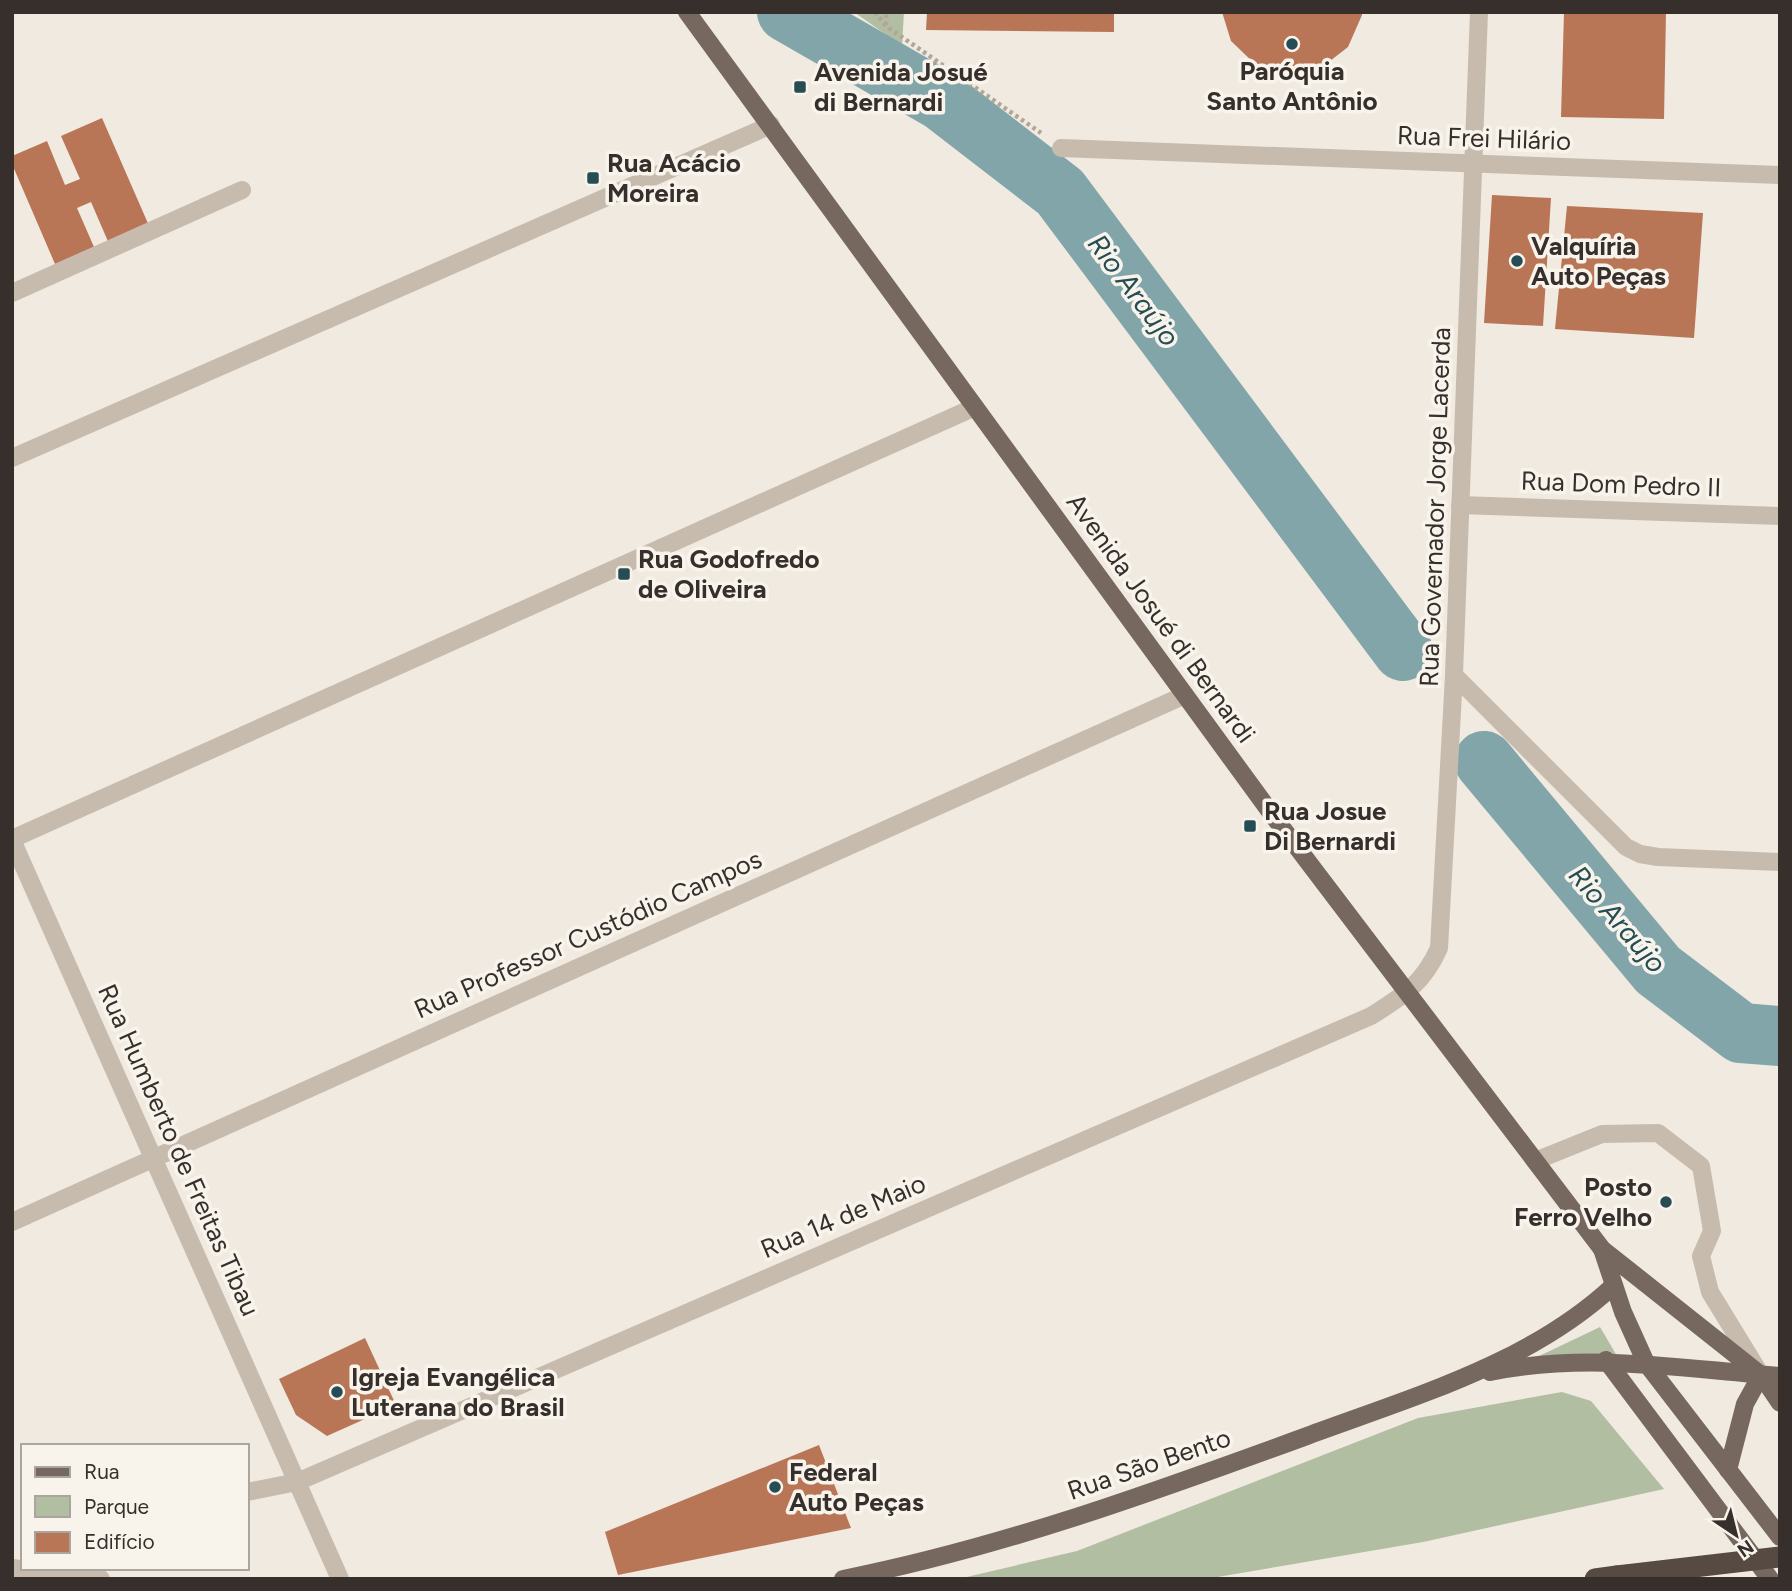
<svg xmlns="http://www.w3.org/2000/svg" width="1792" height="1591" font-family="Figtree,sans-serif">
<rect width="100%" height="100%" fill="#f0eae0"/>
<!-- green -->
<g fill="#b2bea1">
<path d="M854 12H904L902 46Z"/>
<path d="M1600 1327 1617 1356 1535 1358Z"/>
<path d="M1562 1392 1591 1401 1664 1489 1423 1542 1206 1579H958L1077 1551 1418 1418Z"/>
</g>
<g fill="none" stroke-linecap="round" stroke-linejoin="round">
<!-- river -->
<g stroke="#82a5aa" stroke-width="60">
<path d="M787 12 942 101 1060 192 1403 651"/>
<path d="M1484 761 1658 970 1741 1033 1780 1036"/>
</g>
</g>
<!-- building -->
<g fill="#b87656">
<path d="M927 12H1114V32L926 30Z"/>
<path d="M1222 12H1362V15L1348 47 1321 68 1288 74 1255 64 1231 41Z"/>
<path d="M1564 12H1666L1664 119 1561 117Z"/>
<path d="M102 118 150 228 110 246 91 202 77 208 94 247 55 264 12 164V156L47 141 65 185 80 179 61 136Z"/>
<path d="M1492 195 1551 198 1543 326 1484 323Z"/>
<path d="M1567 206 1703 213 1694 338 1555 329Z"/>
<path d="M365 1338 396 1405 327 1436 296 1415 279 1379Z"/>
<path d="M819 1445 851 1528 618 1575 605 1532Z"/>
</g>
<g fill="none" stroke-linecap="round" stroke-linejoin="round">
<!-- path -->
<g stroke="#b3a597" stroke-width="4.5" stroke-dasharray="3.5 3.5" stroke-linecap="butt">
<path d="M875 12 886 26 1041 133"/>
<path d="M886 25V12"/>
</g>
<!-- minor -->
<g stroke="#c7bbad" stroke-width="18">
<path d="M1061 148 1780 175"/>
<path d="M12 293 242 190"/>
<path d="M12 458 771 125"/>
<path d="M1460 505 1780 516"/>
<path d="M1454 675 1626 847 1640 854 1658 857 1780 862"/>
<path d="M12 839 975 407"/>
<path d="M12 840 340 1579"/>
<path d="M1535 1161 1602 1134 1658 1133 1701 1166 1712 1231 1701 1256 1710 1292 1759 1372"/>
<path d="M12 1222 1185 695"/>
<path d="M247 1492 297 1482 1371 1016C1403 996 1423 984 1439 948L1454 675 1479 12"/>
<path d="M12 1568 101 1579"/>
</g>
<!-- major -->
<g stroke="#76685e" stroke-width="18">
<path d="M687 12 1271 813 1602 1249 1761 1375 1780 1403"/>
<path d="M1602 1249 1623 1312 1646 1363 1780 1537"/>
<path d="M1606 1360 1770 1579"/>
<path d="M1490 1372C1588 1352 1682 1369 1780 1376"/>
<path d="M1728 1470 1745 1404 1761 1375"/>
<path d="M843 1579C1003 1547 1154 1492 1307 1436 1412 1397 1529 1364 1613 1286"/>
</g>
<!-- highway -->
<path stroke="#564a43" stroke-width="21" d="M1595 1579 1617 1576"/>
<!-- highway-bridge -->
<path stroke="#564a43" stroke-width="21" d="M1617 1576 1780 1557"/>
</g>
<!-- markers -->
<g fill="#254d53" stroke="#f8f4ec" stroke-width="2.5">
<circle cx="1292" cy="44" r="7"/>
<rect x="793" y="80" width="14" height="14" rx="3.5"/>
<rect x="586" y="171" width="14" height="14" rx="3.5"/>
<circle cx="1517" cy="261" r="7"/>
<rect x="617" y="567" width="14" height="14" rx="3.5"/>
<rect x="1243" y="819" width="14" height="14" rx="3.5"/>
<circle cx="1666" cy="1202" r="7"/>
<circle cx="337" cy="1392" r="7"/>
<circle cx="775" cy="1487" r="7"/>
</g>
<g text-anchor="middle" stroke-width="7" stroke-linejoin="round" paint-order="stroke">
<!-- poi labels -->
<g font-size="26" font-weight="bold" fill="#362f2b" stroke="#f8f4ec" text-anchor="start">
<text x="1292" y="80" text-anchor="middle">Paróquia<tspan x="1292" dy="30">Santo Antônio</tspan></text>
<text x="814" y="81">Avenida Josué<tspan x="814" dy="30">di Bernardi</tspan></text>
<text x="607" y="172">Rua Acácio<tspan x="607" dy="30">Moreira</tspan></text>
<text x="1531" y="255">Valquíria<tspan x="1531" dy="30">Auto Peças</tspan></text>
<text x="638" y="568">Rua Godofredo<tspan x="638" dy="30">de Oliveira</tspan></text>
<text x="1264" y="820">Rua Josue<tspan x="1264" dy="30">Di Bernardi</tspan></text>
<text x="1652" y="1196" text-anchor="end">Posto<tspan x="1652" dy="30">Ferro Velho</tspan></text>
<text x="351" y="1386">Igreja Evangélica<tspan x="351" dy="30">Luterana do Brasil</tspan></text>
<text x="789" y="1481">Federal<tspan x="789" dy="30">Auto Peças</tspan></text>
</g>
<!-- street labels -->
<g font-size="26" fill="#362f2b" stroke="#f8f4ec">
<text transform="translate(1484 138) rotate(2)" y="9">Rua Frei Hilário</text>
<text transform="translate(1621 484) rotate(2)" y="9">Rua Dom Pedro II</text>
<text transform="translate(1435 507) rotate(-88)" y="9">Rua Governador Jorge Lacerda</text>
<text transform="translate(1161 618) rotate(54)" y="9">Avenida Josué di Bernardi</text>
<text transform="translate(588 934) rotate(-24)" y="9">Rua Professor Custódio Campos</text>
<text transform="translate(179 1150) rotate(66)" y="9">Rua Humberto de Freitas Tibau</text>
<text transform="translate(843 1216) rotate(-23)" y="9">Rua 14 de Maio</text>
<text transform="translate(1149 1464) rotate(-19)" y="9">Rua São Bento</text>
</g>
<!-- water labels -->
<g font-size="28" font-style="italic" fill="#254d53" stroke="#f8f4ec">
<text transform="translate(1134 290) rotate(53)" y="10">Rio Araújo</text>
<text transform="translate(1618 919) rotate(49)" y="10">Rio Araújo</text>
</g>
</g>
<!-- border -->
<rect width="1792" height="1591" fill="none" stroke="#362f2b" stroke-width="28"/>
<!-- legend -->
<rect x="21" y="1444" width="228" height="126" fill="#f8f4ec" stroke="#aaa59f" stroke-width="2"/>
<rect x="35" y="1467" width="35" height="10" fill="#76685e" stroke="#aaa59f" stroke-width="2"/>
<text x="84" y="1479" font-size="21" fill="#362f2b">Rua</text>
<rect x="35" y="1496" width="35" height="21" fill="#b2bea1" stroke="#aaa59f" stroke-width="2"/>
<text x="84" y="1514" font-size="21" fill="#362f2b">Parque</text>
<rect x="35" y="1532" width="35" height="21" fill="#b87656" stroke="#aaa59f" stroke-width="2"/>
<text x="84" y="1549" font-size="21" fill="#362f2b">Edifício</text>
<!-- north arrow -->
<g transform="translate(1736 1535) rotate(145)" stroke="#f8f4ec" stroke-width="5" paint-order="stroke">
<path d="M0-5L12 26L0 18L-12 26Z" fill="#362f2b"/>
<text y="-10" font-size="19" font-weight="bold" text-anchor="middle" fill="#362f2b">N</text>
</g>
</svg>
